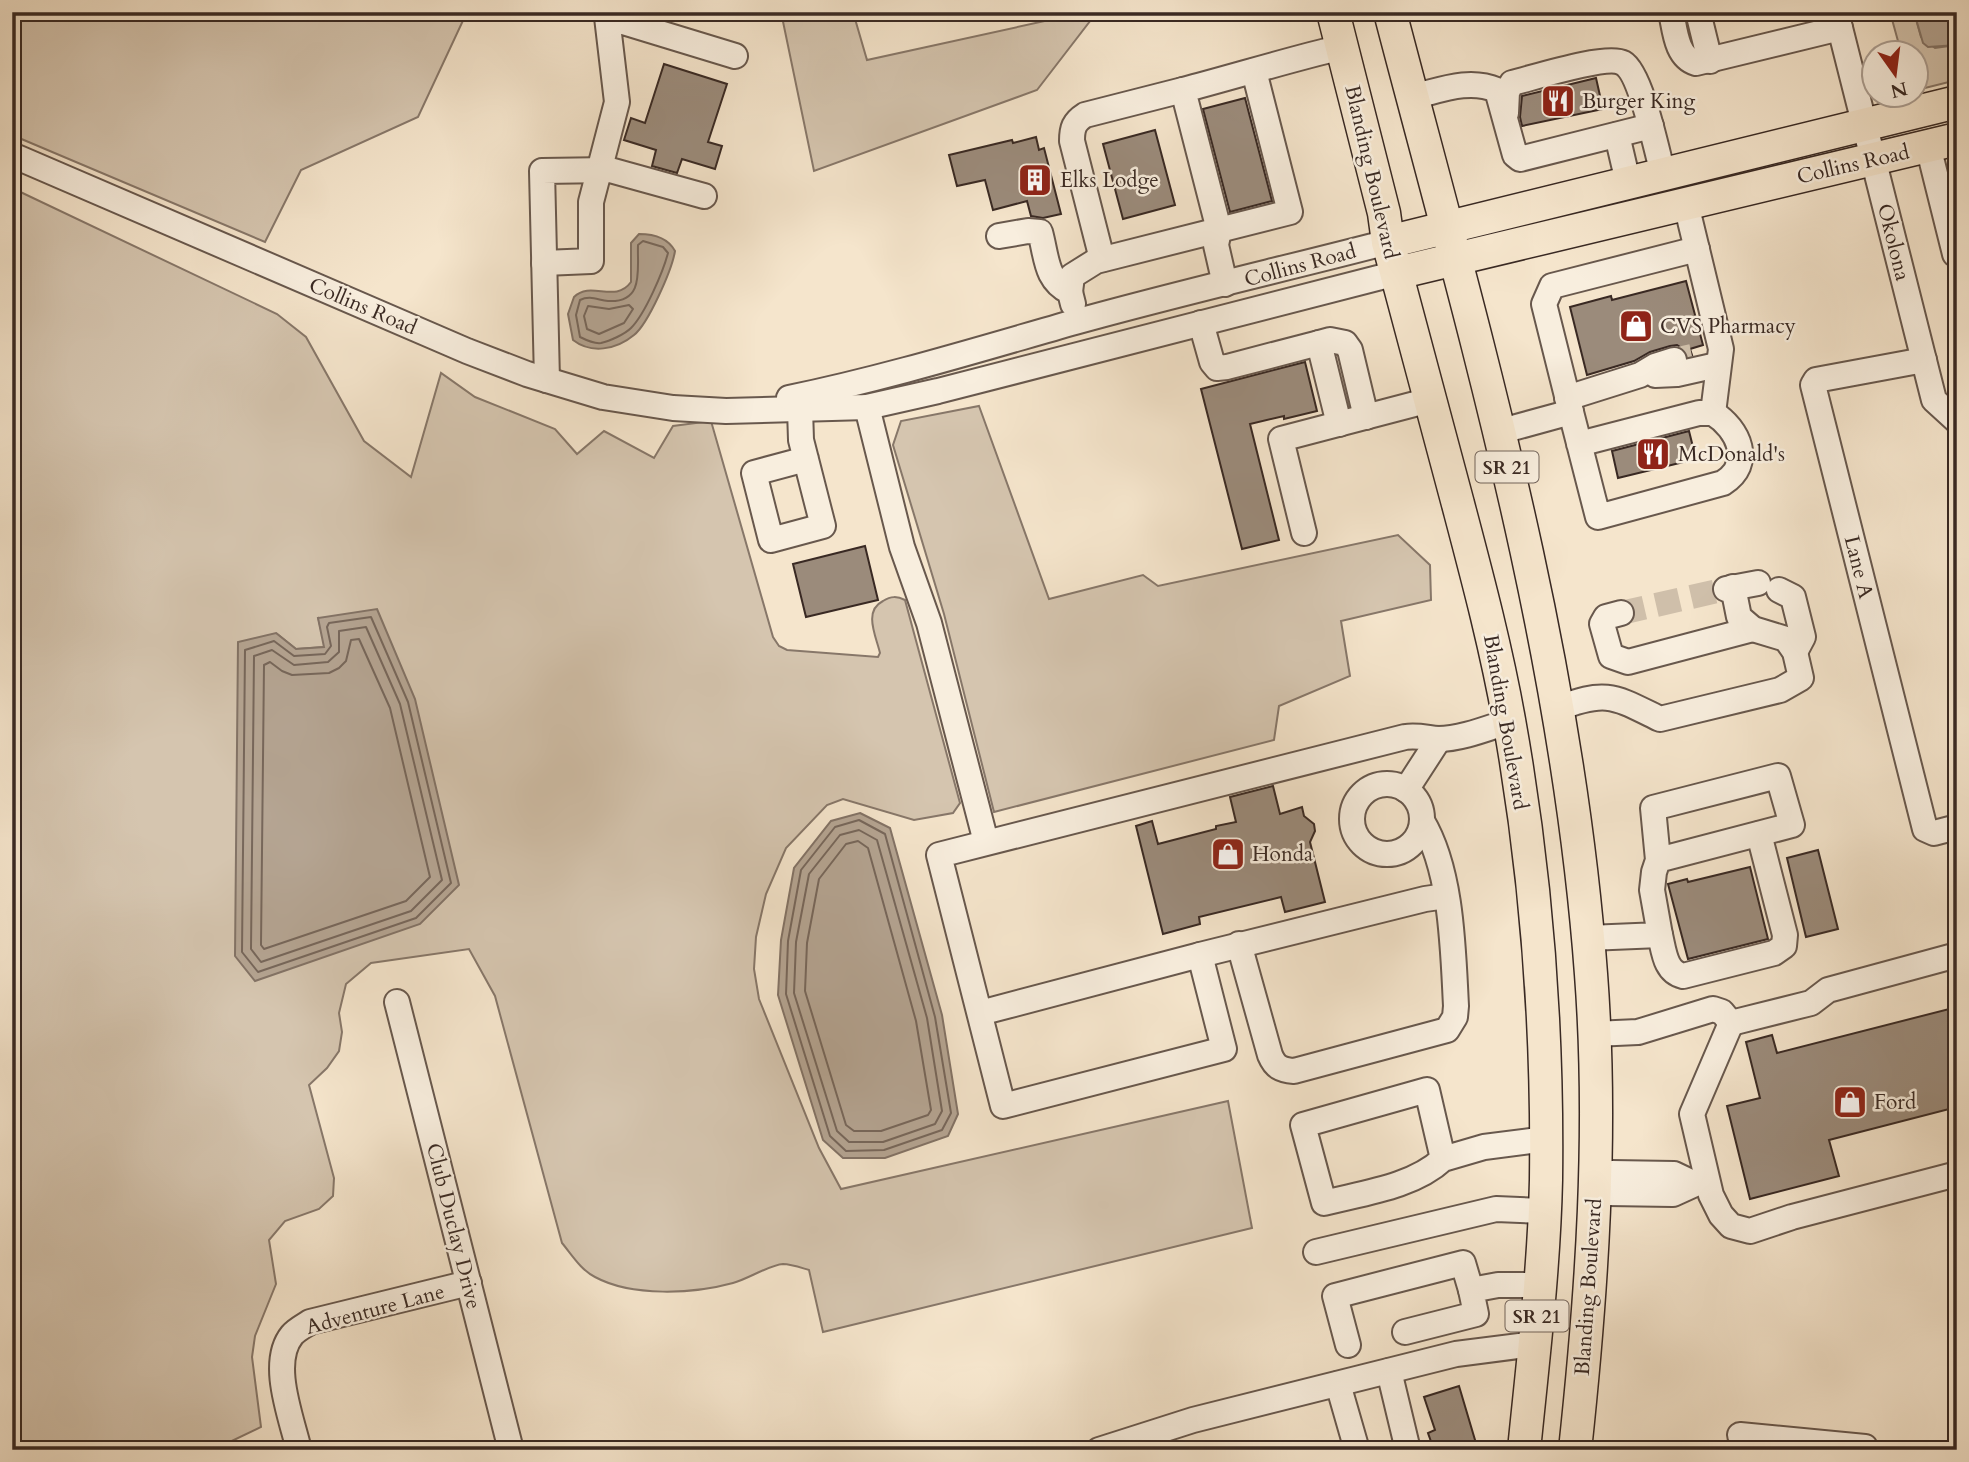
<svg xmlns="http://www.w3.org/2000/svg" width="1969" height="1462" font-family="Cardo,serif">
<rect width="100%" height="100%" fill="#f5e5cc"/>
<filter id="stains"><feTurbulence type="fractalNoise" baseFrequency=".00286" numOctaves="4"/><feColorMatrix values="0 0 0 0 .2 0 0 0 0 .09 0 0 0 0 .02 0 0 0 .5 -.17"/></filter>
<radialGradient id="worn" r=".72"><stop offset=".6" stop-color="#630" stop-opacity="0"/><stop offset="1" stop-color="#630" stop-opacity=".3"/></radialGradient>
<!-- green -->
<g fill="#d5c5af" stroke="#877769" stroke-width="2" fill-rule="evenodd">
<path d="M12 12H467L418 117 301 170 265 242 12 135Z"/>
<path d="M781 12H853L867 60 1086 12H1097L1037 90 814 171Z"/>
<path d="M1890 12H1914L1921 37 1935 48 1957 45V80L1917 90 1916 52H1901Z"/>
<path d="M12 188 277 314 306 337 364 441 411 477 441 373 475 397 555 429 577 454 604 431 654 458 673 426 711 421 773 637 779 646 787 650 878 657 880 653C876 636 863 611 883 601 891 596 897 596 905 600L960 803 953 813 914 820 843 799 827 805 786 848 766 894 756 937 754 969 759 999 819 1148 841 1189 1228 1101 1252 1228 823 1332 809 1270C802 1268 791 1264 783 1264 769 1265 748 1279 733 1283 693 1294 632 1297 595 1277 581 1270 572 1255 562 1243L495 996 469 949 371 963 346 984 339 1013 342 1032 339 1051 327 1068 309 1085 334 1178 333 1196 319 1209 285 1221 269 1240 276 1284 255 1336 252 1357 261 1427 213 1450H12ZM318 617 420 924 276 633 296 649 325 647Z"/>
<path d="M979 406 1049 599 1143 575 1158 586 1398 535 1430 565 1431 600 1341 621 1350 676 1279 706 1274 740 994 812 944 614 893 445 901 421Z"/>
</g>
<!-- water -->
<g fill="#b5a593" stroke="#837366" stroke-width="2">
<path d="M1914 12H1957V45L1928 47 1923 43Z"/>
<path d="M639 234C653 234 668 238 675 251 672 270 648 324 634 335 616 350 591 354 573 340L568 314 574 297C591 280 615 304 631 282V243Z"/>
<path d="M377 609 415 699 459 885 420 924 255 981 235 956 238 642 276 633 296 649 324 647 318 618Z"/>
<path d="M860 813 890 828 942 1015 958 1114 948 1136 885 1158H843L823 1140 778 995 781 940 794 868 831 821Z"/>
</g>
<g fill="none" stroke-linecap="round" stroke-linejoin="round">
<!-- shore -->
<g stroke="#77675b" stroke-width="2">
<path d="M643 241 663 247 668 253C663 272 645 314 631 328 625 334 610 341 601 343 595 344 586 340 580 337L576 315 580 300C590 295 598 300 608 301 645 303 637 269 638 245Z"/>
<path d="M629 305 633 309 624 323 599 334 587 329 584 316 588 306 609 309Z"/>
<path d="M371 617 408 702 451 883 416 918 258 972 242 952 245 650 274 641 294 656 325 654 331 646 327 627 329 623Z"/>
<path d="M366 627 400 704 442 880 411 911 261 962 251 949 254 656 272 650 294 665 328 662 339 652V631Z"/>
<path d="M359 639 390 708 430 877 406 901 264 949 261 945 264 665 270 662 282 671 292 675 329 673 339 668 346 661 351 640Z"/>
<path d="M859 820 885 834 935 1017 951 1113 942 1130 884 1150 846 1151 830 1136 786 994 788 941 801 870 835 827Z"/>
<path d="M859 830 877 840 927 1018 942 1111 935 1124 883 1142H849L837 1131 794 993 796 942 809 874 840 835Z"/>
<path d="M858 841 868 848 916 1021 931 1110 928 1115 881 1131H854L846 1125 805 991 807 943 819 879 846 844Z"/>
</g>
</g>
<!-- building -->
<g fill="#9b8b7b" stroke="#392923" stroke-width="2">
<path d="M664 64 727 84 708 142 722 146 715 169 682 159 677 173 652 166 656 150 624 140 631 118 645 123Z"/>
<path d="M1596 78 1603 109 1522 126 1520 117 1522 96Z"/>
<path d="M1245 98 1272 201 1230 212 1203 109Z"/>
<path d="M1155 130 1175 205 1123 219 1103 144Z"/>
<path d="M1036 137 1039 150 1044 148 1061 214 1043 218 1031 216 1027 201 993 210 985 180 957 186 949 155 1012 140 1013 143Z"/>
<path d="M1686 281 1703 345 1690 349 1692 355 1688 356 1683 349 1677 345 1670 346 1650 352 1634 361 1587 375 1570 307 1611 296 1612 300Z"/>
<path d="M1305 362 1317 411 1284 419V416L1250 424 1279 540 1242 549 1201 389Z"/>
<path d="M1689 431 1696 459 1618 478 1612 451Z"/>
<path d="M865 546 878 600 806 617 793 564Z"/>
<path d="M1273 786 1280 814 1302 807 1304 816 1314 824 1315 831 1310 842 1325 902 1285 912 1281 897 1199 917 1200 924 1163 934 1136 826 1152 821 1158 844 1216 829V826L1236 822 1230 797Z"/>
<path d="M1818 850 1838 929 1806 937 1787 858Z"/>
<path d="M1750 867 1768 939 1688 959 1668 884 1687 879 1688 882Z"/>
<path d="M1957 1007V1107L1829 1140 1839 1176 1750 1199 1727 1106 1760 1098 1746 1042 1772 1035 1777 1053Z"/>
<path d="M1459 1386 1478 1450H1434L1428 1433 1435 1430 1424 1397Z"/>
</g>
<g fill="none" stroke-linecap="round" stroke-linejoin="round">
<!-- minor-tunnel -->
<g stroke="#cfbfaa" stroke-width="24" stroke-dasharray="24 12" stroke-linecap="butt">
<path d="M1674 360 1692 356"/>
<path d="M1621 613 1726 589"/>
</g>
<!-- minor casing -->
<g stroke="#68584d" stroke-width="28">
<g id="minor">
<path d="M1671 12C1675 30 1676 57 1696 63L1840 28"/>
<path d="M1698 12 1710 61"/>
<path d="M1836 12 1934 400 1957 421"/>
<path d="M1412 97C1441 90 1469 78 1497 90L1515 155 1520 159 1651 126"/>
<path d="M1506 113 1507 92 1512 83C1533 78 1607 54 1623 63 1641 73 1657 152 1663 174"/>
<path d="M1617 135 1628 182"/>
<path d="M1928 146 1955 254"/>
<path d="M12 155 467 351 527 374 603 397 673 408 726 411 867 407 938 391 1397 273"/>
<path d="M1686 204 1721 349 1713 413"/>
<path d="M999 236 1028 231 1040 232C1047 257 1045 280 1070 292L1073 304"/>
<path d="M1102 259 1072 141C1072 128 1074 122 1085 115L1183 90"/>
<path d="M544 263 591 261V202L617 102 607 17 735 56"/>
<path d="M1225 284 1216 245 1219 230 1183 90C1236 76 1288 60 1342 47"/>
<path d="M1070 292 1072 276 1096 261 1290 212 1254 71"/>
<path d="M1201 323 1212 362 1217 368 1227 367 1319 343"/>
<path d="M1924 360 1816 380 1813 385 1925 829 1934 833 1957 827"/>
<path d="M1655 375 1677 374 1717 365"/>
<path d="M547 380 542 171 610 170 704 196"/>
<path d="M789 398C886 378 980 349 1075 322 1179 293 1284 269 1388 242"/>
<path d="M1567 398 1640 375 1655 366 1674 360"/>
<path d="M867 407 902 547 929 623 986 842"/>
<path d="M800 409 801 440 823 526 771 540 754 473 806 459"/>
<path d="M1571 412 1544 304 1552 286 1697 249"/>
<path d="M1339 424 1319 343 1330 340 1345 343 1350 350 1366 417"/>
<path d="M1498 432 1571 412 1598 517 1723 483C1754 464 1739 429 1713 413H1699L1579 444"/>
<path d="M1304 533 1281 439 1430 400"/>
<path d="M1726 589 1758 583"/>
<path d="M1779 590 1793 597 1803 637 1795 652"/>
<path d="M1621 613 1606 617 1602 624 1611 656 1628 662 1753 629"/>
<path d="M1557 709C1607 689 1615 697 1660 719L1780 690 1801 678 1795 652 1786 639 1753 629 1739 617 1733 587"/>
<circle cx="1387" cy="819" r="35"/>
<path d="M1406 790 1439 739"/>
<path d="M1660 935C1664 951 1665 972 1683 976L1774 953 1784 946 1785 935 1759 834"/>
<path d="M1588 938 1660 935 1652 890 1654 872 1658 860 1653 808 1778 776 1792 825 1658 860"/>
<path d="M1239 944 1270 1055C1275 1067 1281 1070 1294 1071L1447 1030 1455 1017 1456 1006C1453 949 1452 871 1422 821"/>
<path d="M1200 955 1425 899 1446 896"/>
<path d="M397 1002 511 1450"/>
<path d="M980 1013 1200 955 1224 1049 1003 1106 939 855 1405 737C1417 735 1427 738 1438 739 1461 739 1488 728 1510 721"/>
<path d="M1731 1023 1692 1114 1711 1195 1721 1215 1731 1226 1750 1231 1792 1217 1957 1174"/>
<path d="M1731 1023 1811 1003 1828 990 1957 955"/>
<path d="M1594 1034 1638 1032 1713 1009 1722 1012 1731 1023"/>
<path d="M1443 1159C1413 1187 1363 1193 1324 1203L1303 1125 1427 1090 1443 1159 1484 1147 1546 1139"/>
<path d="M1612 1173 1674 1174 1695 1184 1673 1194 1608 1193 1595 1184 1605 1175Z"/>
<path d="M1316 1252 1496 1209 1544 1211"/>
<path d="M1405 1332 1476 1314 1471 1290 1498 1285H1540"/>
<path d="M1348 1345 1335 1296 1463 1263 1471 1290"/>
<path d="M1389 1371 1408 1450"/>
<path d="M1338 1384 1357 1450"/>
<path d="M1740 1435 1865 1447"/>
<path d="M299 1450C292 1419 269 1363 292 1335 296 1330 304 1326 310 1322L469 1283"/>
<path d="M1099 1450 1193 1420 1456 1354 1534 1344"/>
</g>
</g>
<!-- major casing -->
<g stroke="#392923" stroke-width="35">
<g id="major">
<path d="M1333 12 1384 213 1388 242C1412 330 1435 417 1458 504 1477 576 1496 647 1509 720 1536 871 1548 1026 1546 1180 1544 1270 1533 1360 1524 1450"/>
<path d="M1390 12C1473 329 1567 646 1591 974 1603 1132 1592 1292 1575 1450"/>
<path d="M1388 242 1957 102"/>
<path d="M1397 273 1957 139"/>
</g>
</g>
<!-- minor -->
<use href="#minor" stroke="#f8eede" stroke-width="24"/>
<!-- major -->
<use href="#major" stroke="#f5e5cc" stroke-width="32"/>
</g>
<!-- icons -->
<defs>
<g id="restaurant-square" transform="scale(1.75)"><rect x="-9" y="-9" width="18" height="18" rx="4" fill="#8f2418" stroke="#f8eede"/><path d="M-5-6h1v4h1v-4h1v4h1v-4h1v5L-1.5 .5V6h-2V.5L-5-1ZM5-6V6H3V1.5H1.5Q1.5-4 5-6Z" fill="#fff"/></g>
<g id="building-square" transform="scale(1.75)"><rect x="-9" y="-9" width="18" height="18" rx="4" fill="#8f2418" stroke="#f8eede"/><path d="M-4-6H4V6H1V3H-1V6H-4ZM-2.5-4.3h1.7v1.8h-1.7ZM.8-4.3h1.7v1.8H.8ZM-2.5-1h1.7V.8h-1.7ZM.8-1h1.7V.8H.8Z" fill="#fff"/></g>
<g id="shop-square" transform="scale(1.75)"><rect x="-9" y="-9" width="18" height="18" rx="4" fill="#8f2418" stroke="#f8eede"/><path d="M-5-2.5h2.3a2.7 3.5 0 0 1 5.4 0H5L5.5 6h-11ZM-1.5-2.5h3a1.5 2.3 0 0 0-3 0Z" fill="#fff"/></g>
</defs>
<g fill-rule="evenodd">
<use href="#restaurant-square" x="1558" y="101"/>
<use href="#building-square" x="1035" y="180"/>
<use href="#shop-square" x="1636" y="326"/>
<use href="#restaurant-square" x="1653" y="454"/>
<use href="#shop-square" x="1228" y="854"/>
<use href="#shop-square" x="1850" y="1102"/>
</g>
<g text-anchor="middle" stroke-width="5" stroke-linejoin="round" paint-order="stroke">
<!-- shield labels -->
<g fill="#f8eede" stroke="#72645b" stroke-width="2">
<rect x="1475.5" y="451.5" width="63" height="31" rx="5"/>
<rect x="1505.5" y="1300.5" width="63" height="31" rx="5"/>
</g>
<g font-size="19" font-weight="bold" fill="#392923">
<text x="1507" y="474">SR 21</text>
<text x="1537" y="1323">SR 21</text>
</g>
<!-- poi labels -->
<g font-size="21" fill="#392923" stroke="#f8eede" text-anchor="start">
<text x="1582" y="108">Burger King</text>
<text x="1060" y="187">Elks Lodge</text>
<text x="1660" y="333">CVS Pharmacy</text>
<text x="1678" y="461">McDonald's</text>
<text x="1252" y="861">Honda</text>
<text x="1874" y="1109">Ford</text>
</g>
<!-- street labels -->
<g font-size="21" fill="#392923" stroke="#f8eede">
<text transform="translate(1853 164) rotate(-13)" y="7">Collins Road</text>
<text transform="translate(1372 172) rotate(77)" y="7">Blanding Boulevard</text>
<text transform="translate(1894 242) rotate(76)" y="7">Okolona</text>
<text transform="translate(1300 265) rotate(-15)" y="7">Collins Road</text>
<text transform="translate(363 306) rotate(23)" y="7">Collins Road</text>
<text transform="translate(1859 567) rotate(76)" y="7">Lane A</text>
<text transform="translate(1506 722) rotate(80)" y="7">Blanding Boulevard</text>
<text transform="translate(454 1226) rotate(76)" y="7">Club Duclay Drive</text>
<text transform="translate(1588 1287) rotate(-86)" y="7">Blanding Boulevard</text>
<text transform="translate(375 1309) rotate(-15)" y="7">Adventure Lane</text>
</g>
</g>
<!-- margin -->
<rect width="1969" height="1462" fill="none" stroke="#f5e5cc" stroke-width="42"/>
<rect x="14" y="14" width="1941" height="1434" fill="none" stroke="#392923" stroke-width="3.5"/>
<rect x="21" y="21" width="1927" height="1420" fill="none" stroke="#392923" stroke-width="2"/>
<!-- north arrow -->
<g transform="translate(1895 74) rotate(166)"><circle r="33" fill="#f8eede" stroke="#ac9f93" stroke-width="2"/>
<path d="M0-5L12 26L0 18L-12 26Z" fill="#8f2418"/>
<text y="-10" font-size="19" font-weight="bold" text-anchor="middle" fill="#392923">N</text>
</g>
<rect width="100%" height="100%" filter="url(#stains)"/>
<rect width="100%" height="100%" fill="url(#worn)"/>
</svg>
